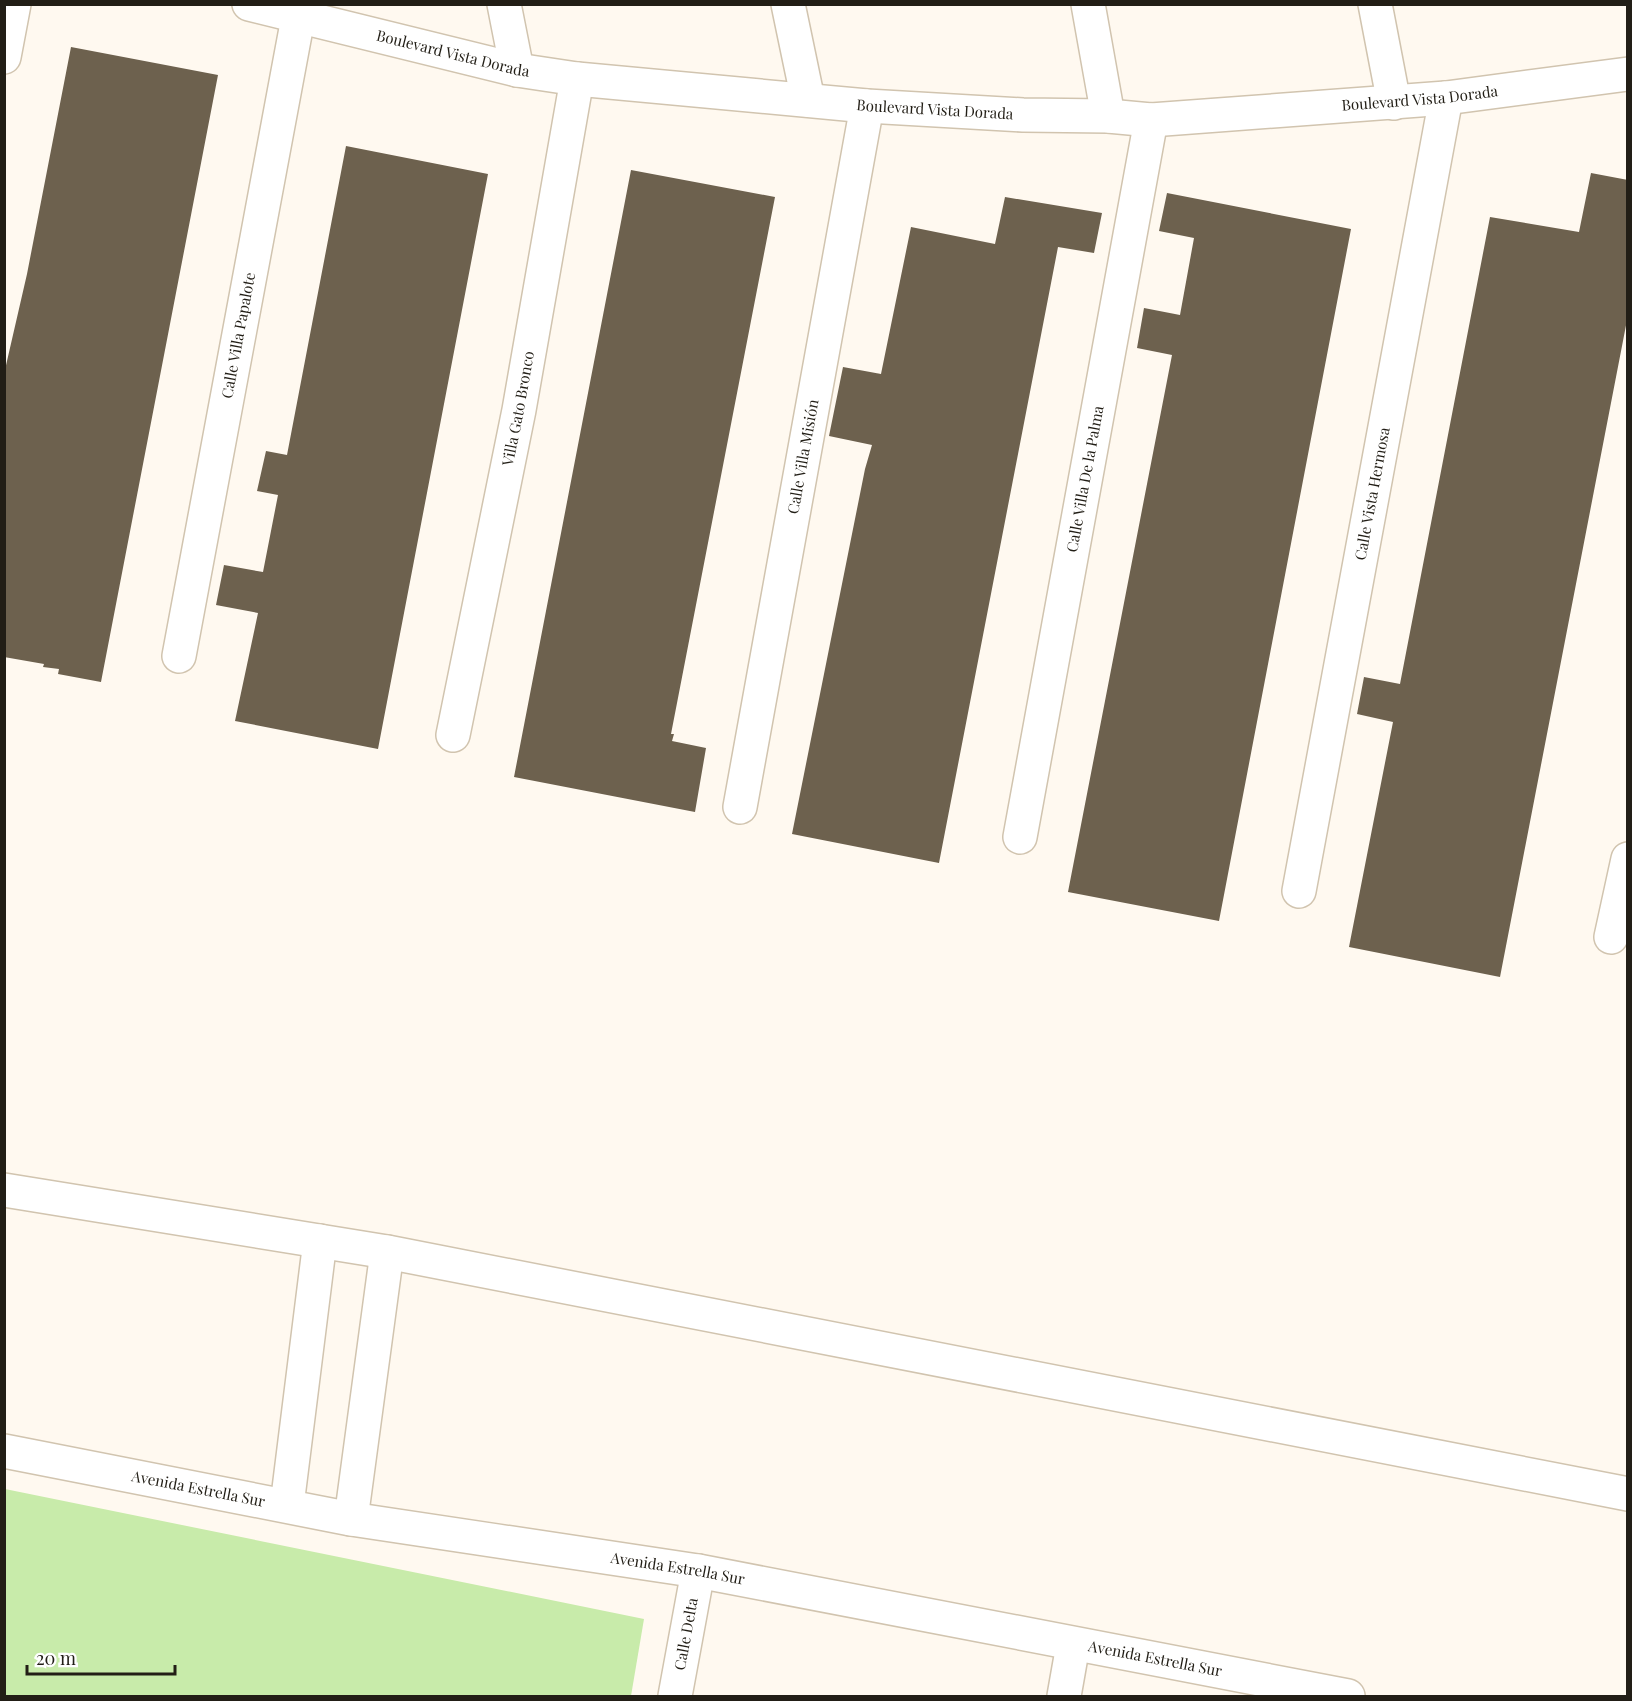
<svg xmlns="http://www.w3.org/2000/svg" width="1632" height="1701" font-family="'Playfair Display',serif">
<rect width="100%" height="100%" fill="#fff9f0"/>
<!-- green -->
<path fill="#c8ebaa" d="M5 1489 644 1619 631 1696H5Z"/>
<!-- building -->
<g fill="#6d614e">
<path d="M71 47 218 75 101 682 58 674 59 669 43 667 44 664 4 657V374L27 274Z"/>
<path d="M346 146 488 174 378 749 235 721 258 613 216 605 224 565 263 572 278 495 257 491 266 451 287 455Z"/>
<path d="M631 170 775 197 671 734H674L672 741 706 748 695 812 514 777Z"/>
<path d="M1591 173 1628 180V315L1500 977 1349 947 1393 722 1357 714 1364 677 1400 684 1490 217 1579 232Z"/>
<path d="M1167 193 1351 229 1219 921 1068 892 1172 355 1137 348 1144 308 1180 315 1194 238 1159 231Z"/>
<path d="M1005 197 1102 213 1094 253 1058 247 939 863 792 834 865 469 872 445 829 436 843 367 881 374 911 227 995 244Z"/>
</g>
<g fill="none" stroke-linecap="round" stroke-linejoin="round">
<!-- minor casing -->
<g stroke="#d1c4af" stroke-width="36">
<g id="minor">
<path d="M504 4 517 70"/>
<path d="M788 4 808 100"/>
<path d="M1088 4 1108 116"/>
<path d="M1375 4 1394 103"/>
<path d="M4 57 14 4"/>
<path id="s1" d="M179 656 298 18"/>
<path id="s2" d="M453 735 519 410 577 79"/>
<path id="s3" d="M740 807 867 106"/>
<path id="s4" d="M1020 837 1151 120"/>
<path id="s5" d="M1299 891 1446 98"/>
<path d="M1611 937 1628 859"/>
<path id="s6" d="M4 1451 351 1519 698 1571 1348 1696"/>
<path d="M287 1505 320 1241"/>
<path d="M351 1519 387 1252"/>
<path id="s7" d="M675 1696 698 1571"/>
<path d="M1064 1696 1073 1645"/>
</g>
</g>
<!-- tertiary casing -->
<g stroke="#d1c4af" stroke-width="36">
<g id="tertiary">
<path id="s8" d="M249 4 517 70 577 79 867 106 1023 115 1108 116 1151 120 1446 98 1628 74"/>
<path d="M4 1190 387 1252 1628 1494"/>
</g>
</g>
<!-- minor -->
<use href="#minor" stroke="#fff" stroke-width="33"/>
<!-- tertiary -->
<use href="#tertiary" stroke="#fff" stroke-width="33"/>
</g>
<g text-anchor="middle" stroke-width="6" stroke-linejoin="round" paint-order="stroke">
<!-- street labels -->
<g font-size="15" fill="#221e16" stroke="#fff">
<text dy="5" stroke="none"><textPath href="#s8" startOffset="210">Boulevard Vista Dorada</textPath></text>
<text dy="5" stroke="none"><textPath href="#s8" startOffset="1182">Boulevard Vista Dorada</textPath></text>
<text dy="5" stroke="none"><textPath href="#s8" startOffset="696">Boulevard Vista Dorada</textPath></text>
<text dy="5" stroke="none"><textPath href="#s1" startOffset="326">Calle Villa Papalote</textPath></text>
<text dy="5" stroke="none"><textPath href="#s2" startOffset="333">Villa Gato Bronco</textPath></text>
<text dy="5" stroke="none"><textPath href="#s3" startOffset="356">Calle Villa Misión</textPath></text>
<text dy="5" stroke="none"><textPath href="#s4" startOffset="364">Calle Villa De la Palma</textPath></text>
<text dy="5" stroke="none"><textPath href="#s5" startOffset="404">Calle Vista Hermosa</textPath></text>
<text dy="5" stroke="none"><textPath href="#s6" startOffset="198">Avenida Estrella Sur</textPath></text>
<text dy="5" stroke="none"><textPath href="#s6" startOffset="684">Avenida Estrella Sur</textPath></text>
<text dy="5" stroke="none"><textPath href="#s7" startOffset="63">Calle Delta</textPath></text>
<text dy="5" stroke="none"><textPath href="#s6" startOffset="1170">Avenida Estrella Sur</textPath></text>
</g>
</g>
<!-- border -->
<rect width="1632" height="1701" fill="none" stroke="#221e16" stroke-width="12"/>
<!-- scale -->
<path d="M27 1665v9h148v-9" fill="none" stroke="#221e16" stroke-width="3"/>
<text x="36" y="1665" font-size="18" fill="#221e16" stroke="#ffffff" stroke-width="4.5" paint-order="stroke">20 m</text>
</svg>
